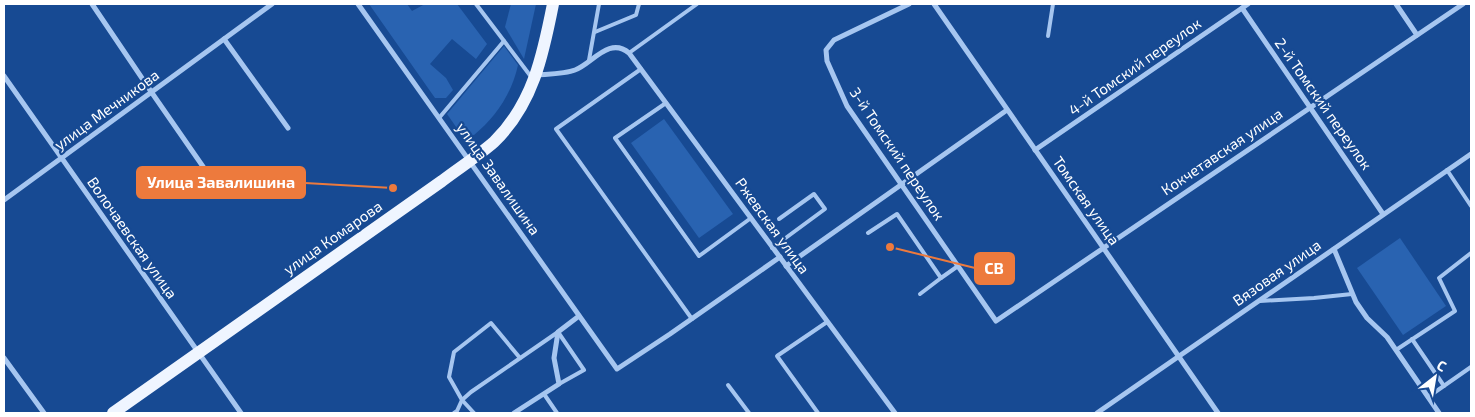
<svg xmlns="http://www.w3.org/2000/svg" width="1475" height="417" font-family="'Exo 2',sans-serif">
<rect width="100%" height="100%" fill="#174a93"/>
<!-- green -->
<g fill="#2963b1">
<path d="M369 4H407L412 11 425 4H457L487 44 476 59 452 39 430 64 446 78 453 90 446 98H435Z"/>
<path d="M511 4H536L524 59 505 27Z"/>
<path d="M504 46 518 65C512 93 496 117 474 135L461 134 447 114Z"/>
<path d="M664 119 733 214 699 238 631 143Z"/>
<path d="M1400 238 1446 306 1403 335 1357 268Z"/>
</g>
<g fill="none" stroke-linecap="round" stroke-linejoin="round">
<!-- service -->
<g stroke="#a6c6f0" stroke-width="4">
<path d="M476 4 532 78"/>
<path d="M595 32 636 15 639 4"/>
<path d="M1048 36 1053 4"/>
<path d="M629 53 697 4"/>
<path d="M589 60 599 4"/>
<path d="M641 69 556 129 692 319"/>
<path d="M666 103 615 138 699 256 751 218"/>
<path d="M439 118 504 41"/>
<path d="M1447 170 1471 206"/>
<path d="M868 233 897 214 941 278 958 266"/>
<path d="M772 248 825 209 814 194 779 219"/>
<path d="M920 294 941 278"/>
<path d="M1260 301 1314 298 1352 294"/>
<path d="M1412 339 1444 386"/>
<path d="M1396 350 1455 311 1439 278 1471 253"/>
<path d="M728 385 749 413"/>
<path d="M544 394 557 413"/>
<path d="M1428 397 1471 367"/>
<path d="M454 413 457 411 462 400 471 392 558 332 584 370 559 384"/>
<path d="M474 413 462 400 449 377 454 352 491 323 520 358"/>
<path d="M818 413 777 356 827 322"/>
</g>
<!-- minor -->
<g stroke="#a6c6f0" stroke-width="5">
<path d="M92 4 152 93 213 181"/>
<path d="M358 4 617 369 670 334 780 257"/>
<path d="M909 4 834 40 826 50 827 61 847 106 996 321 1463 4"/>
<path d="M934 4 1218 413"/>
<path d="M1396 4 1417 35"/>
<path d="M1242 8 1383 214"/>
<path d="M224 39 288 128"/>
<path d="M536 75C547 74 565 74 575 70 592 64 609 36 629 53L895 413"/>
<path d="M4 76 241 413"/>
<path d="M1035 150 1248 4"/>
<path d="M4 200 272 4"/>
<path d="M1334 249 1356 302 1367 318 1387 337 1439 413"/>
<path d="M786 266 1007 110"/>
<path d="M4 358 44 413"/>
<path d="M514 413 559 384 554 358 558 332 579 316"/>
<path d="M1097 413 1471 154"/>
</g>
<!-- primary -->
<path stroke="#eff5ff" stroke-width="12" d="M113 413 442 181C459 168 478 156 494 142 533 104 543 55 553 4"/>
</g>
<g text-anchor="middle" stroke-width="4.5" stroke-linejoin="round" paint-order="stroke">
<!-- street labels -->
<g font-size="15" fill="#fff" stroke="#174a93">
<text transform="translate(1135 67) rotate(-35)" y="5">4-й Томский переулок</text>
<text transform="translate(1323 104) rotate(55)" y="5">2-й Томский переулок</text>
<text transform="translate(107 110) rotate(-36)" y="5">улица Мечникова</text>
<text transform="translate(1222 152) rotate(-34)" y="5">Кокчетавская улица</text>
<text transform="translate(897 154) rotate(56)" y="5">3-й Томский переулок</text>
<text transform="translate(498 179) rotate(55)" y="5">улица Завалишина</text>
<text transform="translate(1086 201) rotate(55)" y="5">Томская улица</text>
<text transform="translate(772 226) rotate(54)" y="5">Ржевская улица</text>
<text transform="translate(132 238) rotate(55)" y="5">Волочаевская улица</text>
<text transform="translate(333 238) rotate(-35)" y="5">улица Комарова</text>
<text transform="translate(1277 273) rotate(-35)" y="5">Вязовая улица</text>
</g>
</g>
<!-- callouts -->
<path fill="none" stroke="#ed7a3d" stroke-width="2" d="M393 188L305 183M890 247L975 268"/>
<g fill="#ed7a3d" stroke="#174a93" stroke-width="2">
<circle cx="393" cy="188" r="5"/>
<circle cx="890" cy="247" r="5"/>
</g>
<g fill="#ed7a3d" stroke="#ed7a3d" stroke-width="2">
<rect x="137" y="167" width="168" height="31" rx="5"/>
<rect x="975" y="253" width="39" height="31" rx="5"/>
</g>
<g font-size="16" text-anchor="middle" font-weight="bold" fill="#fff">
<text x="221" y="188">Улица Завалишина</text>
<text x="994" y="274">СВ</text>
</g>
<!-- border -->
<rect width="1475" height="417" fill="none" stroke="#ffffff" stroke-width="10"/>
<!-- north arrow -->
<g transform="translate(1435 377) rotate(31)" stroke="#174a93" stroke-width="4" paint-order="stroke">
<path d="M0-4L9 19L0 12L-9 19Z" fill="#ffffff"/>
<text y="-8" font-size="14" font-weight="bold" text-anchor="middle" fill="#ffffff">С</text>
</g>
</svg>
